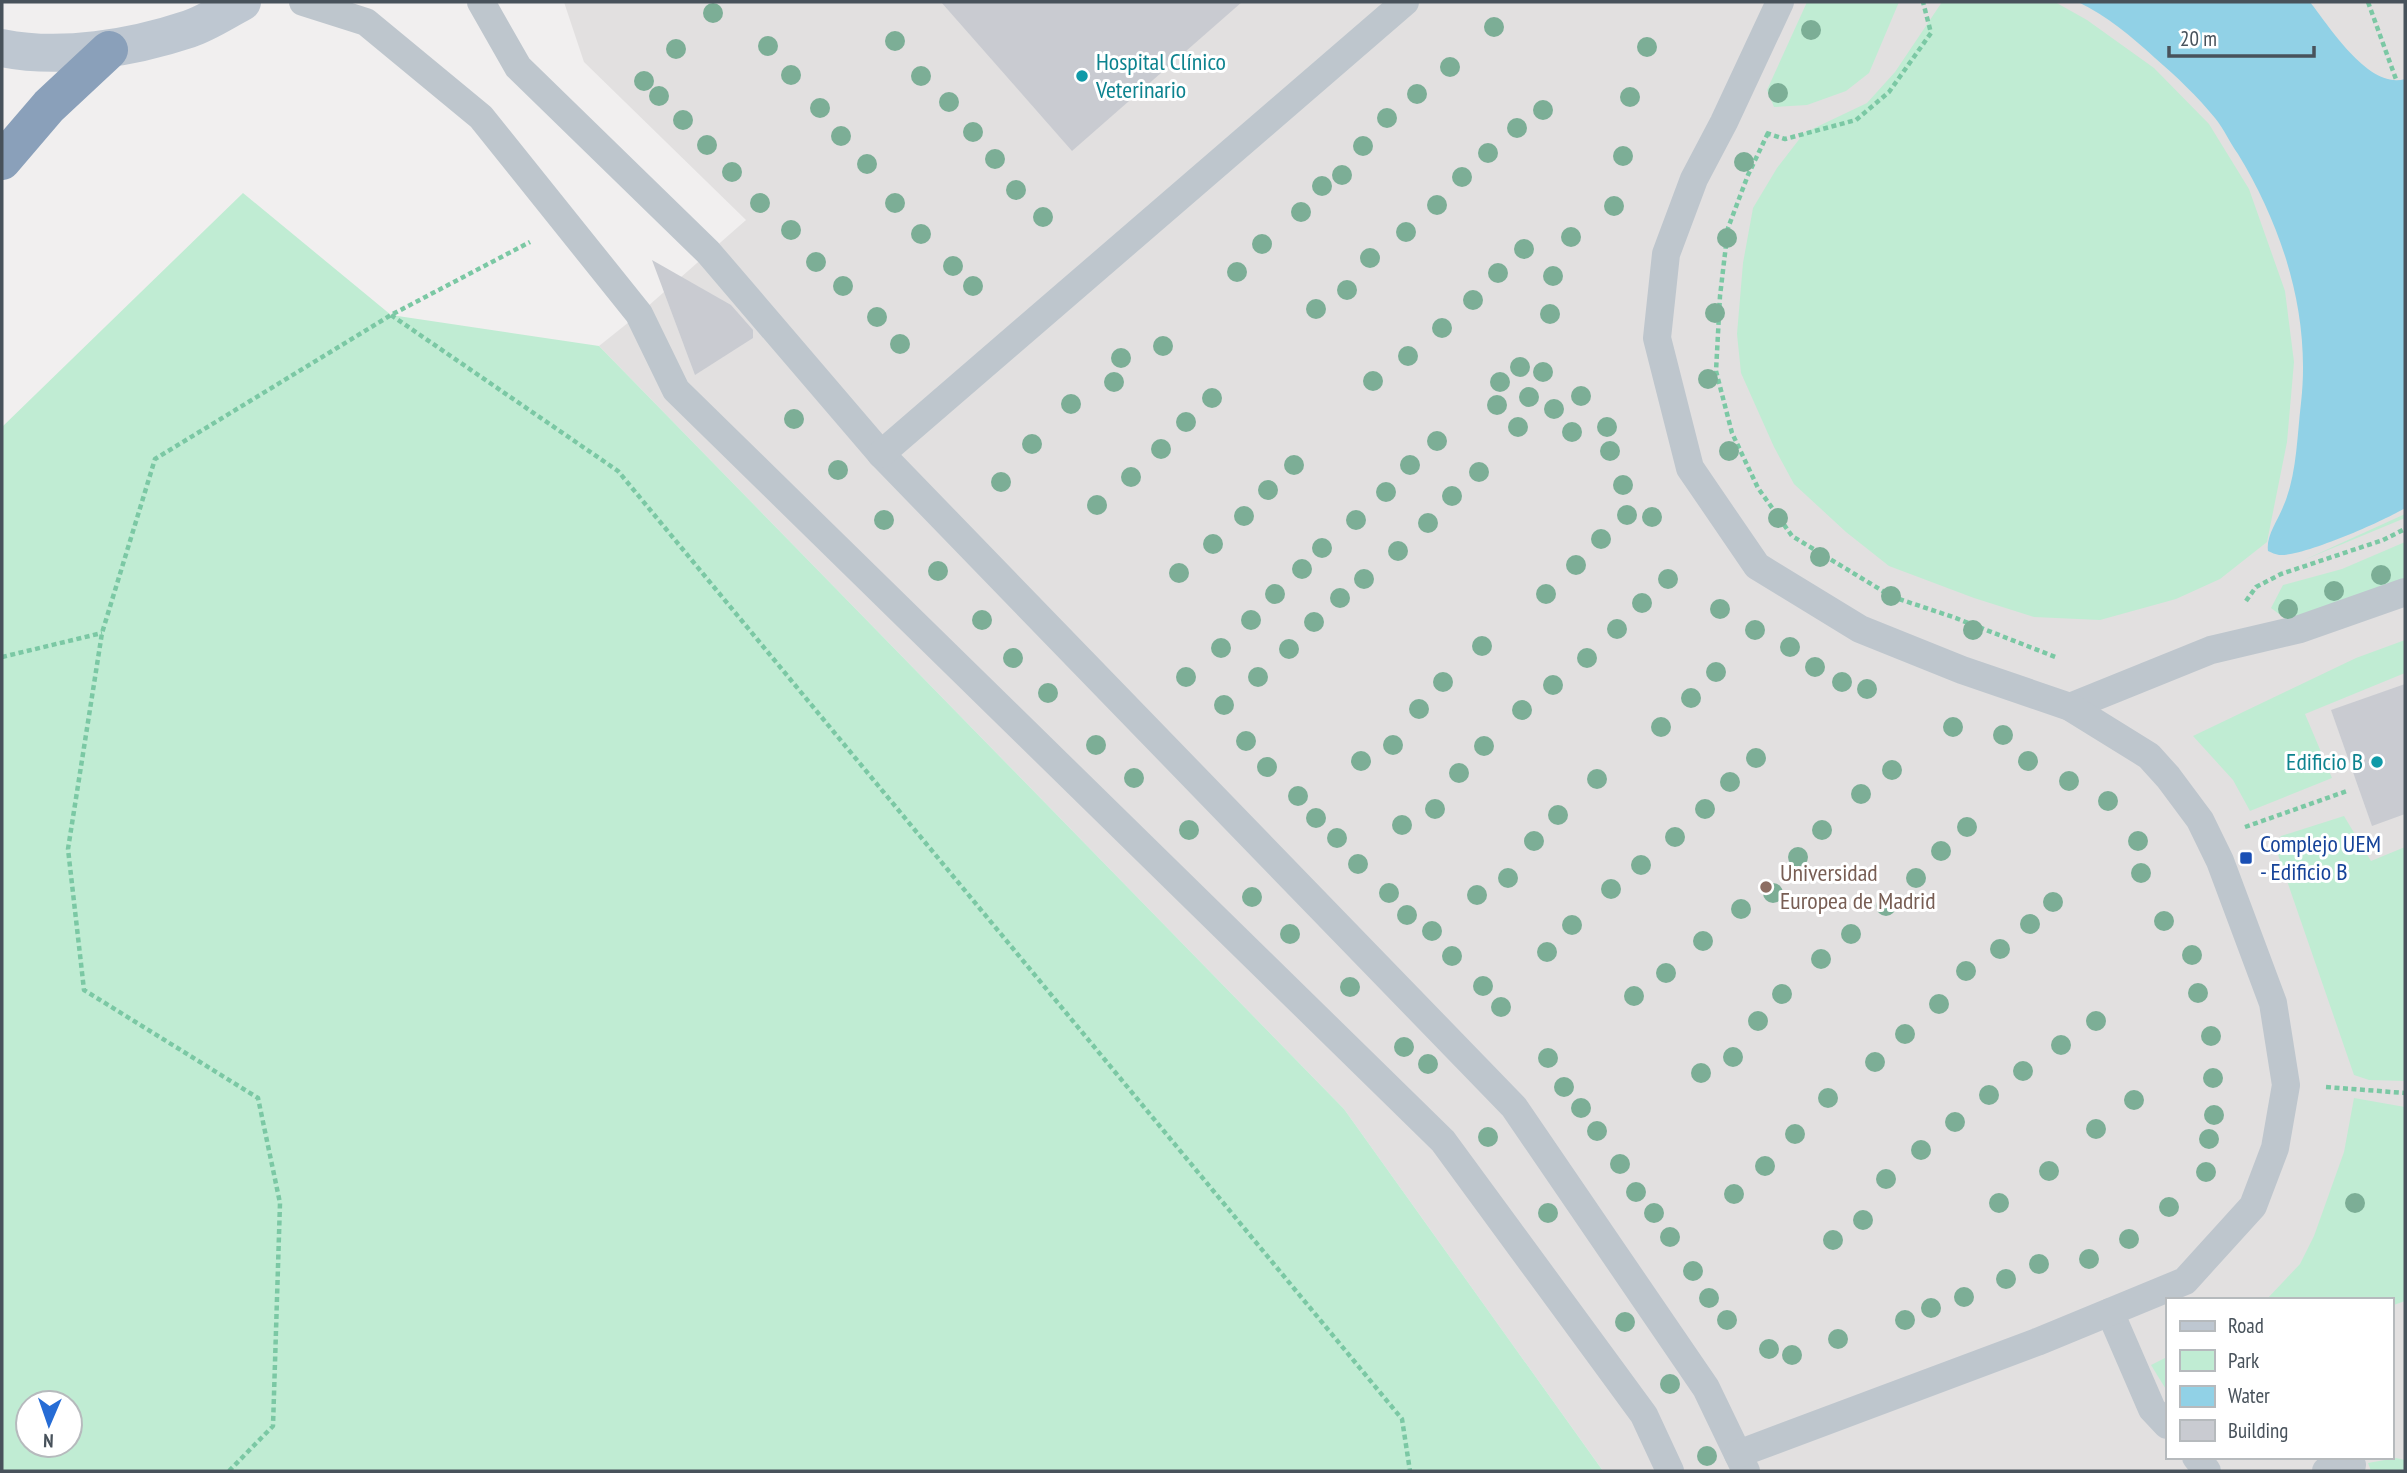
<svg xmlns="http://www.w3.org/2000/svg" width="2407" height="1473" font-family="'PT Sans Narrow',sans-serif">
<rect width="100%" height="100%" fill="#f1efef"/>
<!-- education -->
<path fill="#e2e0e0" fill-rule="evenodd" d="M564 2H2405V1471H1603L1344 1109 599 346 639 314 746 220 584 62ZM2167 1300H2391V1457H2167Z"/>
<!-- green -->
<g fill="#c0ecd3" fill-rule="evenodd">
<path d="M1807 2H1899L1869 73 1846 91 1807 105 1774 107 1767 90Z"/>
<path d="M1942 2H2055L2087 20 2154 68 2209 124 2249 189 2285 291 2294 362 2287 442 2267 542 2220 579 2176 599 2100 620 2034 617 1974 598 1889 566 1846 532 1794 484 1774 447 1741 373 1737 334 1743 263 1753 208 1777 168 1804 133 1867 103 1895 72Z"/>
<path d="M243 193 391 315 599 346 1344 1109 1603 1471H2V427ZM28 1403H70V1445H28Z"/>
<path d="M2405 514V518L2304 560Z"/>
<path d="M2405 542V578C2365 591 2327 609 2287 620L2271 608 2283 585 2342 569Z"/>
<path d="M2405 640V673L2305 714 2332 778 2250 811 2233 780 2193 736 2356 658Z"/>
<path d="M2344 816 2371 861 2405 847V1081L2369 1080 2354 1075 2275 846 2281 836Z"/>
<path d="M2354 1098 2405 1107V1301L2391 1306V1300H2266L2300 1264 2314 1236 2344 1152Z"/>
<path d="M2167 1357V1391L2151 1365Z"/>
<path d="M2396 1458 2405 1460V1471H2371L2368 1463Z"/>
</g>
<!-- water -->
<path fill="#91d1e6" d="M2078 2H2310C2329 26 2369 90 2405 79V508C2384 521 2302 557 2279 555 2275 554 2272 553 2268 551 2266 536 2277 522 2283 507 2297 476 2297 436 2301 403 2311 315 2283 228 2238 154 2230 143 2224 129 2215 118 2198 97 2176 76 2155 58 2131 36 2107 16 2078 2Z"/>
<!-- building -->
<g fill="#c9cbd1">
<path d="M941 2H1242L1072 151Z"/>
<path d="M652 260 731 305 753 330V338L695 375Z"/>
<path d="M2405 684V814L2372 826 2331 710Z"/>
</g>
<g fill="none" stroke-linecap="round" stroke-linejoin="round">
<!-- path -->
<g stroke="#7bc8a4" stroke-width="4.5" stroke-dasharray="5 3.5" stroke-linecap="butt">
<path d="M2368 2 2397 82"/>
<path d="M1766 133 1785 139 1856 120 1889 92 1931 33 1923 2"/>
<path d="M1768 133 1748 175 1728 228 1720 296 1716 371 1732 433 1758 488 1792 536 1891 596"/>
<path d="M391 315 618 471 1402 1419 1410 1471"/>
<path d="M1899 599 1953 617 2058 658"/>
<path d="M2246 601 2256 587 2281 574 2383 540 2405 529"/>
<path d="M2 657 102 633"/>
<path d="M2245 827 2347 791"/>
<path d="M2326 1087 2405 1093"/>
<path d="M229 1471 273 1426 280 1203 258 1098 84 990 68 849 102 633 155 459 391 315 530 242"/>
</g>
<!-- lane -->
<g stroke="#bec6cd" stroke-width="28">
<path d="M303 2 366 22 481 117 639 314 676 390 1443 1141 1644 1415 1670 1471"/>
<path d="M481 2 518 67 708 252 881 454 1514 1107 1706 1388 1746 1471"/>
<path d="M881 454 1405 2"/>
<path d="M2070 707 2211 650 2300 629 2405 592"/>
<path d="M2110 1312 2152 1409 2167 1425"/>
<path d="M1738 1454 2037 1342 2185 1281 2253 1206 2275 1148 2286 1085 2273 1003 2220 861 2200 820 2168 777 2149 756 2070 707 1962 670 1860 629 1757 566 1690 468 1657 338 1666 254 1694 179 1724 122 1780 2"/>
<path d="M2196 1457 2207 1471"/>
<path d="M2326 1471 2352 1465"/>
</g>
<!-- secondary -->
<path stroke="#bec7d1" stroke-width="38" d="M2 48C61 60 132 48 189 29 207 23 225 11 242 2"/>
<!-- highway -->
<path stroke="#8aa0ba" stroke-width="38" d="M2 161 49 106 109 50"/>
</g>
<!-- trees -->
<g fill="#7cae96">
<circle cx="713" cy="13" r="10"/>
<circle cx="1494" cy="27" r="10"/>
<circle cx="1811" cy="30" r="10"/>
<circle cx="895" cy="41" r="10"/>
<circle cx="768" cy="46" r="10"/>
<circle cx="1647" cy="47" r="10"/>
<circle cx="676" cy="49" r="10"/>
<circle cx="1450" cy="67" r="10"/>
<circle cx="791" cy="75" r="10"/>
<circle cx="921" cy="76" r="10"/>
<circle cx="644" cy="81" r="10"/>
<circle cx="1778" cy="93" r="10"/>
<circle cx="1417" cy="94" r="10"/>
<circle cx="659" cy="96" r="10"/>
<circle cx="1630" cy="97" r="10"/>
<circle cx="949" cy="102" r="10"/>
<circle cx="820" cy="108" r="10"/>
<circle cx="1543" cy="110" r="10"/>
<circle cx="1387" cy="118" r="10"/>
<circle cx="683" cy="120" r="10"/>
<circle cx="1517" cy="128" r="10"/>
<circle cx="973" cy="132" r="10"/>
<circle cx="841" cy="136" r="10"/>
<circle cx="707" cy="145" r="10"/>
<circle cx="1363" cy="146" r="10"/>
<circle cx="1488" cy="153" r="10"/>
<circle cx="1623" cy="156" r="10"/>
<circle cx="995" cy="159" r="10"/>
<circle cx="1744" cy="162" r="10"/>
<circle cx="867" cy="164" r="10"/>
<circle cx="732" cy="172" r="10"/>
<circle cx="1342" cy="175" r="10"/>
<circle cx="1462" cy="177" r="10"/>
<circle cx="1322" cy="186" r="10"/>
<circle cx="1016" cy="190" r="10"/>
<circle cx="760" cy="203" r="10"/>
<circle cx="895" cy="203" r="10"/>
<circle cx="1437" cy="205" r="10"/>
<circle cx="1614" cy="206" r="10"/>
<circle cx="1301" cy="212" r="10"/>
<circle cx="1043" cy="217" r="10"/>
<circle cx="791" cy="230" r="10"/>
<circle cx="1406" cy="232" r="10"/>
<circle cx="921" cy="234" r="10"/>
<circle cx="1571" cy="237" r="10"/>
<circle cx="1727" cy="238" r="10"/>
<circle cx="1262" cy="244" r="10"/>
<circle cx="1524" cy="249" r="10"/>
<circle cx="1370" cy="258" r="10"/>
<circle cx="816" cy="262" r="10"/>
<circle cx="953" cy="266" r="10"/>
<circle cx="1237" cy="272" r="10"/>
<circle cx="1498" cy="273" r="10"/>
<circle cx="1553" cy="276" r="10"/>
<circle cx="843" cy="286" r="10"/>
<circle cx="973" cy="286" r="10"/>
<circle cx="1347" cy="290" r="10"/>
<circle cx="1473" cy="300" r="10"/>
<circle cx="1316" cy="309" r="10"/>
<circle cx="1715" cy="313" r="10"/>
<circle cx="1550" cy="314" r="10"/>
<circle cx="877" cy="317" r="10"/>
<circle cx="1442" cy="328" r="10"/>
<circle cx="900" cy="344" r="10"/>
<circle cx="1163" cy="346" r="10"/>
<circle cx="1408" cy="356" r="10"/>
<circle cx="1121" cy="358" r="10"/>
<circle cx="1520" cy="367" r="10"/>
<circle cx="1543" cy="372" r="10"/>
<circle cx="1708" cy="379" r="10"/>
<circle cx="1373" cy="381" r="10"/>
<circle cx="1114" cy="382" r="10"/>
<circle cx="1500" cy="382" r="10"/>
<circle cx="1581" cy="396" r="10"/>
<circle cx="1529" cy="397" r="10"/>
<circle cx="1212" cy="398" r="10"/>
<circle cx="1071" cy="404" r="10"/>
<circle cx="1497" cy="405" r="10"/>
<circle cx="1554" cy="409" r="10"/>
<circle cx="794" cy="419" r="10"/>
<circle cx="1186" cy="422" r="10"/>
<circle cx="1518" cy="427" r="10"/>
<circle cx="1607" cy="427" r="10"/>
<circle cx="1572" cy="432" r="10"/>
<circle cx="1437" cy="441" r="10"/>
<circle cx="1032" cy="444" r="10"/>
<circle cx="1161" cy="449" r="10"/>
<circle cx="1610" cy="451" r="10"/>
<circle cx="1729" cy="451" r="10"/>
<circle cx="1294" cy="465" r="10"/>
<circle cx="1410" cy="465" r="10"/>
<circle cx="838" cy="470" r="10"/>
<circle cx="1479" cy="472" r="10"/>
<circle cx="1131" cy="477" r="10"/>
<circle cx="1001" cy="482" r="10"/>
<circle cx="1623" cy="485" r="10"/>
<circle cx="1268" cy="490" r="10"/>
<circle cx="1386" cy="492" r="10"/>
<circle cx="1452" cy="496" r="10"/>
<circle cx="1097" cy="505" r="10"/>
<circle cx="1627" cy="515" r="10"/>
<circle cx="1244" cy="516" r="10"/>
<circle cx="1652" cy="517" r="10"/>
<circle cx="1778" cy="518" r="10"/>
<circle cx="884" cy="520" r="10"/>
<circle cx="1356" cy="520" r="10"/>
<circle cx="1428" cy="523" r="10"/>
<circle cx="1601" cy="539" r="10"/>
<circle cx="1213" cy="544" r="10"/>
<circle cx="1322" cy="548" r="10"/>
<circle cx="1398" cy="551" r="10"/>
<circle cx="1820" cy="557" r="10"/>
<circle cx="1576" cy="565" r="10"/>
<circle cx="1302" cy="569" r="10"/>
<circle cx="938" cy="571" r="10"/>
<circle cx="1179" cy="573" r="10"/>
<circle cx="2381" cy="575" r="10"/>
<circle cx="1364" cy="579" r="10"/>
<circle cx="1668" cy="579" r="10"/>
<circle cx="2334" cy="591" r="10"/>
<circle cx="1275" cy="594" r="10"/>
<circle cx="1546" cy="594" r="10"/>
<circle cx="1891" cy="596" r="10"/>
<circle cx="1340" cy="598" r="10"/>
<circle cx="1642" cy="603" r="10"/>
<circle cx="1720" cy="609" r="10"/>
<circle cx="2288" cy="609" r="10"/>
<circle cx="982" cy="620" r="10"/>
<circle cx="1251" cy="620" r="10"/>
<circle cx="1314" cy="622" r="10"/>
<circle cx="1617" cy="629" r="10"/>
<circle cx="1755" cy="630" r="10"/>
<circle cx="1973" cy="630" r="10"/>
<circle cx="1482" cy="646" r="10"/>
<circle cx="1790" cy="647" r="10"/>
<circle cx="1221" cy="648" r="10"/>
<circle cx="1289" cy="649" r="10"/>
<circle cx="1013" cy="658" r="10"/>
<circle cx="1587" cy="658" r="10"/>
<circle cx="1815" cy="667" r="10"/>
<circle cx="1716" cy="672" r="10"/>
<circle cx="1186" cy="677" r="10"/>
<circle cx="1258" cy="677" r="10"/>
<circle cx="1443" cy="682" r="10"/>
<circle cx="1842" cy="682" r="10"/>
<circle cx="1553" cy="685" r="10"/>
<circle cx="1867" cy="689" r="10"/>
<circle cx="1048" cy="693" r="10"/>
<circle cx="1691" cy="698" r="10"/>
<circle cx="1224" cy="705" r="10"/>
<circle cx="1419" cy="709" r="10"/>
<circle cx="1522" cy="710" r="10"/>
<circle cx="1661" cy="727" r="10"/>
<circle cx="1953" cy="727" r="10"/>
<circle cx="2003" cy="735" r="10"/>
<circle cx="1246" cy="741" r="10"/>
<circle cx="1096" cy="745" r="10"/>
<circle cx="1393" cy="745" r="10"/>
<circle cx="1484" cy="746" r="10"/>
<circle cx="1756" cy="758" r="10"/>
<circle cx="1361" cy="761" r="10"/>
<circle cx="2028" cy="761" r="10"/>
<circle cx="1267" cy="767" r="10"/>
<circle cx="1892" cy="770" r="10"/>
<circle cx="1459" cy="773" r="10"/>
<circle cx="1134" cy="778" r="10"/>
<circle cx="1597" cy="779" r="10"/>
<circle cx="2069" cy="781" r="10"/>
<circle cx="1730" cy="782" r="10"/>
<circle cx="1861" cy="794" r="10"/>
<circle cx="1298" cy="796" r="10"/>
<circle cx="2108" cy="801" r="10"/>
<circle cx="1435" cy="809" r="10"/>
<circle cx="1705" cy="809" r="10"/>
<circle cx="1558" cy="815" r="10"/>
<circle cx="1316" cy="818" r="10"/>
<circle cx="1402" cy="825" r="10"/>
<circle cx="1967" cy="827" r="10"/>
<circle cx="1189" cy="830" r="10"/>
<circle cx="1822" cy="830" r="10"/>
<circle cx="1675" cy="837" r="10"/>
<circle cx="1337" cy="838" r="10"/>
<circle cx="1534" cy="841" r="10"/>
<circle cx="2138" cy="841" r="10"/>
<circle cx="1941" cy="851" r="10"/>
<circle cx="1798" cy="857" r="10"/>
<circle cx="1358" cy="864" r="10"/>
<circle cx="1641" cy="865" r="10"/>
<circle cx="2141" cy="873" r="10"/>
<circle cx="1508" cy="878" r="10"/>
<circle cx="1916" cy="878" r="10"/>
<circle cx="1611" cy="889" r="10"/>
<circle cx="1389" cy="893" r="10"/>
<circle cx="1773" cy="893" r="10"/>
<circle cx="1477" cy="895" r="10"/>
<circle cx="1252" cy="897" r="10"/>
<circle cx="2053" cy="902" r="10"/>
<circle cx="1886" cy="906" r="10"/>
<circle cx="1741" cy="909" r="10"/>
<circle cx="1407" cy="915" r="10"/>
<circle cx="2164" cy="921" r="10"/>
<circle cx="2030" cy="924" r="10"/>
<circle cx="1572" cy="925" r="10"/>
<circle cx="1432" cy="931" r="10"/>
<circle cx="1290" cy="934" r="10"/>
<circle cx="1851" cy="934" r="10"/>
<circle cx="1703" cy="941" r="10"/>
<circle cx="2000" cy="949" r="10"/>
<circle cx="1547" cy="952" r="10"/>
<circle cx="2192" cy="955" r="10"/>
<circle cx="1452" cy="956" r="10"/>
<circle cx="1821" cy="959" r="10"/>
<circle cx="1966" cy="971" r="10"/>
<circle cx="1666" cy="973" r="10"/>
<circle cx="1483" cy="986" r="10"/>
<circle cx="1350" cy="987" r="10"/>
<circle cx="2198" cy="993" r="10"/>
<circle cx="1782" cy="994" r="10"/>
<circle cx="1634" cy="996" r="10"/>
<circle cx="1939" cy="1004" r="10"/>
<circle cx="1501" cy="1007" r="10"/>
<circle cx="1758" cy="1021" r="10"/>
<circle cx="2096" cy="1021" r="10"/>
<circle cx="1905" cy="1034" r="10"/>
<circle cx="2211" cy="1036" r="10"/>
<circle cx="2061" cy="1045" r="10"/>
<circle cx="1404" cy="1047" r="10"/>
<circle cx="1733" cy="1057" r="10"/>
<circle cx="1548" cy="1058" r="10"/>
<circle cx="1875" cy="1062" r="10"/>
<circle cx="1428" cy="1064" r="10"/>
<circle cx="2023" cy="1071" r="10"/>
<circle cx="1701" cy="1073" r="10"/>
<circle cx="2213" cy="1078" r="10"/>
<circle cx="1564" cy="1087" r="10"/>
<circle cx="1989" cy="1095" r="10"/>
<circle cx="1828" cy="1098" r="10"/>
<circle cx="2134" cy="1100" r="10"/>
<circle cx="1581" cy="1108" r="10"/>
<circle cx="2214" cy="1115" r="10"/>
<circle cx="1955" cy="1122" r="10"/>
<circle cx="2096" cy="1129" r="10"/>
<circle cx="1597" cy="1131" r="10"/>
<circle cx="1795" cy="1134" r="10"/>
<circle cx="1488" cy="1137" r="10"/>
<circle cx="2209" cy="1139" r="10"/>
<circle cx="1921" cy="1150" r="10"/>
<circle cx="1620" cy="1164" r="10"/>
<circle cx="1765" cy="1166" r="10"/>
<circle cx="2049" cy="1171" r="10"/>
<circle cx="2206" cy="1172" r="10"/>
<circle cx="1886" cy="1179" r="10"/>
<circle cx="1636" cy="1192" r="10"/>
<circle cx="1734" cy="1194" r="10"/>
<circle cx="1999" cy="1203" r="10"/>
<circle cx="2355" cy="1203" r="10"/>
<circle cx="2169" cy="1207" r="10"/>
<circle cx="1548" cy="1213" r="10"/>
<circle cx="1654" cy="1213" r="10"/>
<circle cx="1863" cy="1220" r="10"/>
<circle cx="1670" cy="1237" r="10"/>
<circle cx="2129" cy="1239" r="10"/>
<circle cx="1833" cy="1240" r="10"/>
<circle cx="2089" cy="1259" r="10"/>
<circle cx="2039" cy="1264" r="10"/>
<circle cx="1693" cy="1271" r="10"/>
<circle cx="2006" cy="1279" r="10"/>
<circle cx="1964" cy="1297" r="10"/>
<circle cx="1709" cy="1298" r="10"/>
<circle cx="1931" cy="1308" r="10"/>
<circle cx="1727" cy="1320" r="10"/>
<circle cx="1905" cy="1320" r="10"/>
<circle cx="1625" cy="1322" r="10"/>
<circle cx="1838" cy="1339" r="10"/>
<circle cx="1769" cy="1349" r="10"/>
<circle cx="1792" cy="1355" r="10"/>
<circle cx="1670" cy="1384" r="10"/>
<circle cx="1707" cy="1456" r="10"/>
</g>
<!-- markers -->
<g fill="#0f9aa8" stroke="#fff" stroke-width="2.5">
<circle cx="1082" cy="76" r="7"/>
<circle cx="2377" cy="762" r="7"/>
</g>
<rect fill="#1a4fb4" stroke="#fff" stroke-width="2.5" x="2239" y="851" width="14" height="14" rx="3.5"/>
<circle fill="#8d6e63" stroke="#fff" stroke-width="2.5" cx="1766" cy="887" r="7"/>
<g text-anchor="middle" stroke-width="6" stroke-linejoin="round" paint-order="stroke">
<!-- culture labels -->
<g font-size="24" fill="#0d838f" stroke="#fff" text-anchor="start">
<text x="1096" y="70">Hospital Clínico<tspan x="1096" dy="28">Veterinario</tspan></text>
<text x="2363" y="770" text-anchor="end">Edificio B</text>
</g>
<!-- transit labels -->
<g font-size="24" fill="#164399" stroke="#fff" text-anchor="start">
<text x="2260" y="852">Complejo UEM<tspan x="2260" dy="28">- Edificio B</tspan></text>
</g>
<!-- education labels -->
<g font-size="24" fill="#785e54" stroke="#fff" text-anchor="start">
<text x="1780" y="881">Universidad<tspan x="1780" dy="28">Europea de Madrid</tspan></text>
</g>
</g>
<!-- border -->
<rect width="2407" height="1473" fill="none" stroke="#48525b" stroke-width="7"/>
<!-- legend -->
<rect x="2166" y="1298" width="228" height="161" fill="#ffffff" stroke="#b6babd" stroke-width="2"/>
<rect x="2180" y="1321" width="35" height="10" fill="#bec7d1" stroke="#b6babd" stroke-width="2"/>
<text x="2228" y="1333" font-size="21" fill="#48525b">Road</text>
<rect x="2180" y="1350" width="35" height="21" fill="#c0ecd3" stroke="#b6babd" stroke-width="2"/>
<text x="2228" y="1368" font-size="21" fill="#48525b">Park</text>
<rect x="2180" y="1386" width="35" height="21" fill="#91d1e6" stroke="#b6babd" stroke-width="2"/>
<text x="2228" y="1403" font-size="21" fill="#48525b">Water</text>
<rect x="2180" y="1420" width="35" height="21" fill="#c9cbd1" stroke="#b6babd" stroke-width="2"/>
<text x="2228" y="1438" font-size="21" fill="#48525b">Building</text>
<!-- north arrow -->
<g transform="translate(49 1424) rotate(182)"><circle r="33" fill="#ffffff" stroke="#b6babd" stroke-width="2"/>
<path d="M0-5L12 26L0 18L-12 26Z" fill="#266cd5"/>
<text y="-10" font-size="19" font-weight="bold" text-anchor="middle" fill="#48525b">N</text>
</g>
<!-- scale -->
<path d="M2169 46v10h145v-10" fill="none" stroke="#48525b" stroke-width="3.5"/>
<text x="2180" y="46" font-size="21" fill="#48525b" stroke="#ffffff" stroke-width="5" paint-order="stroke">20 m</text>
</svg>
